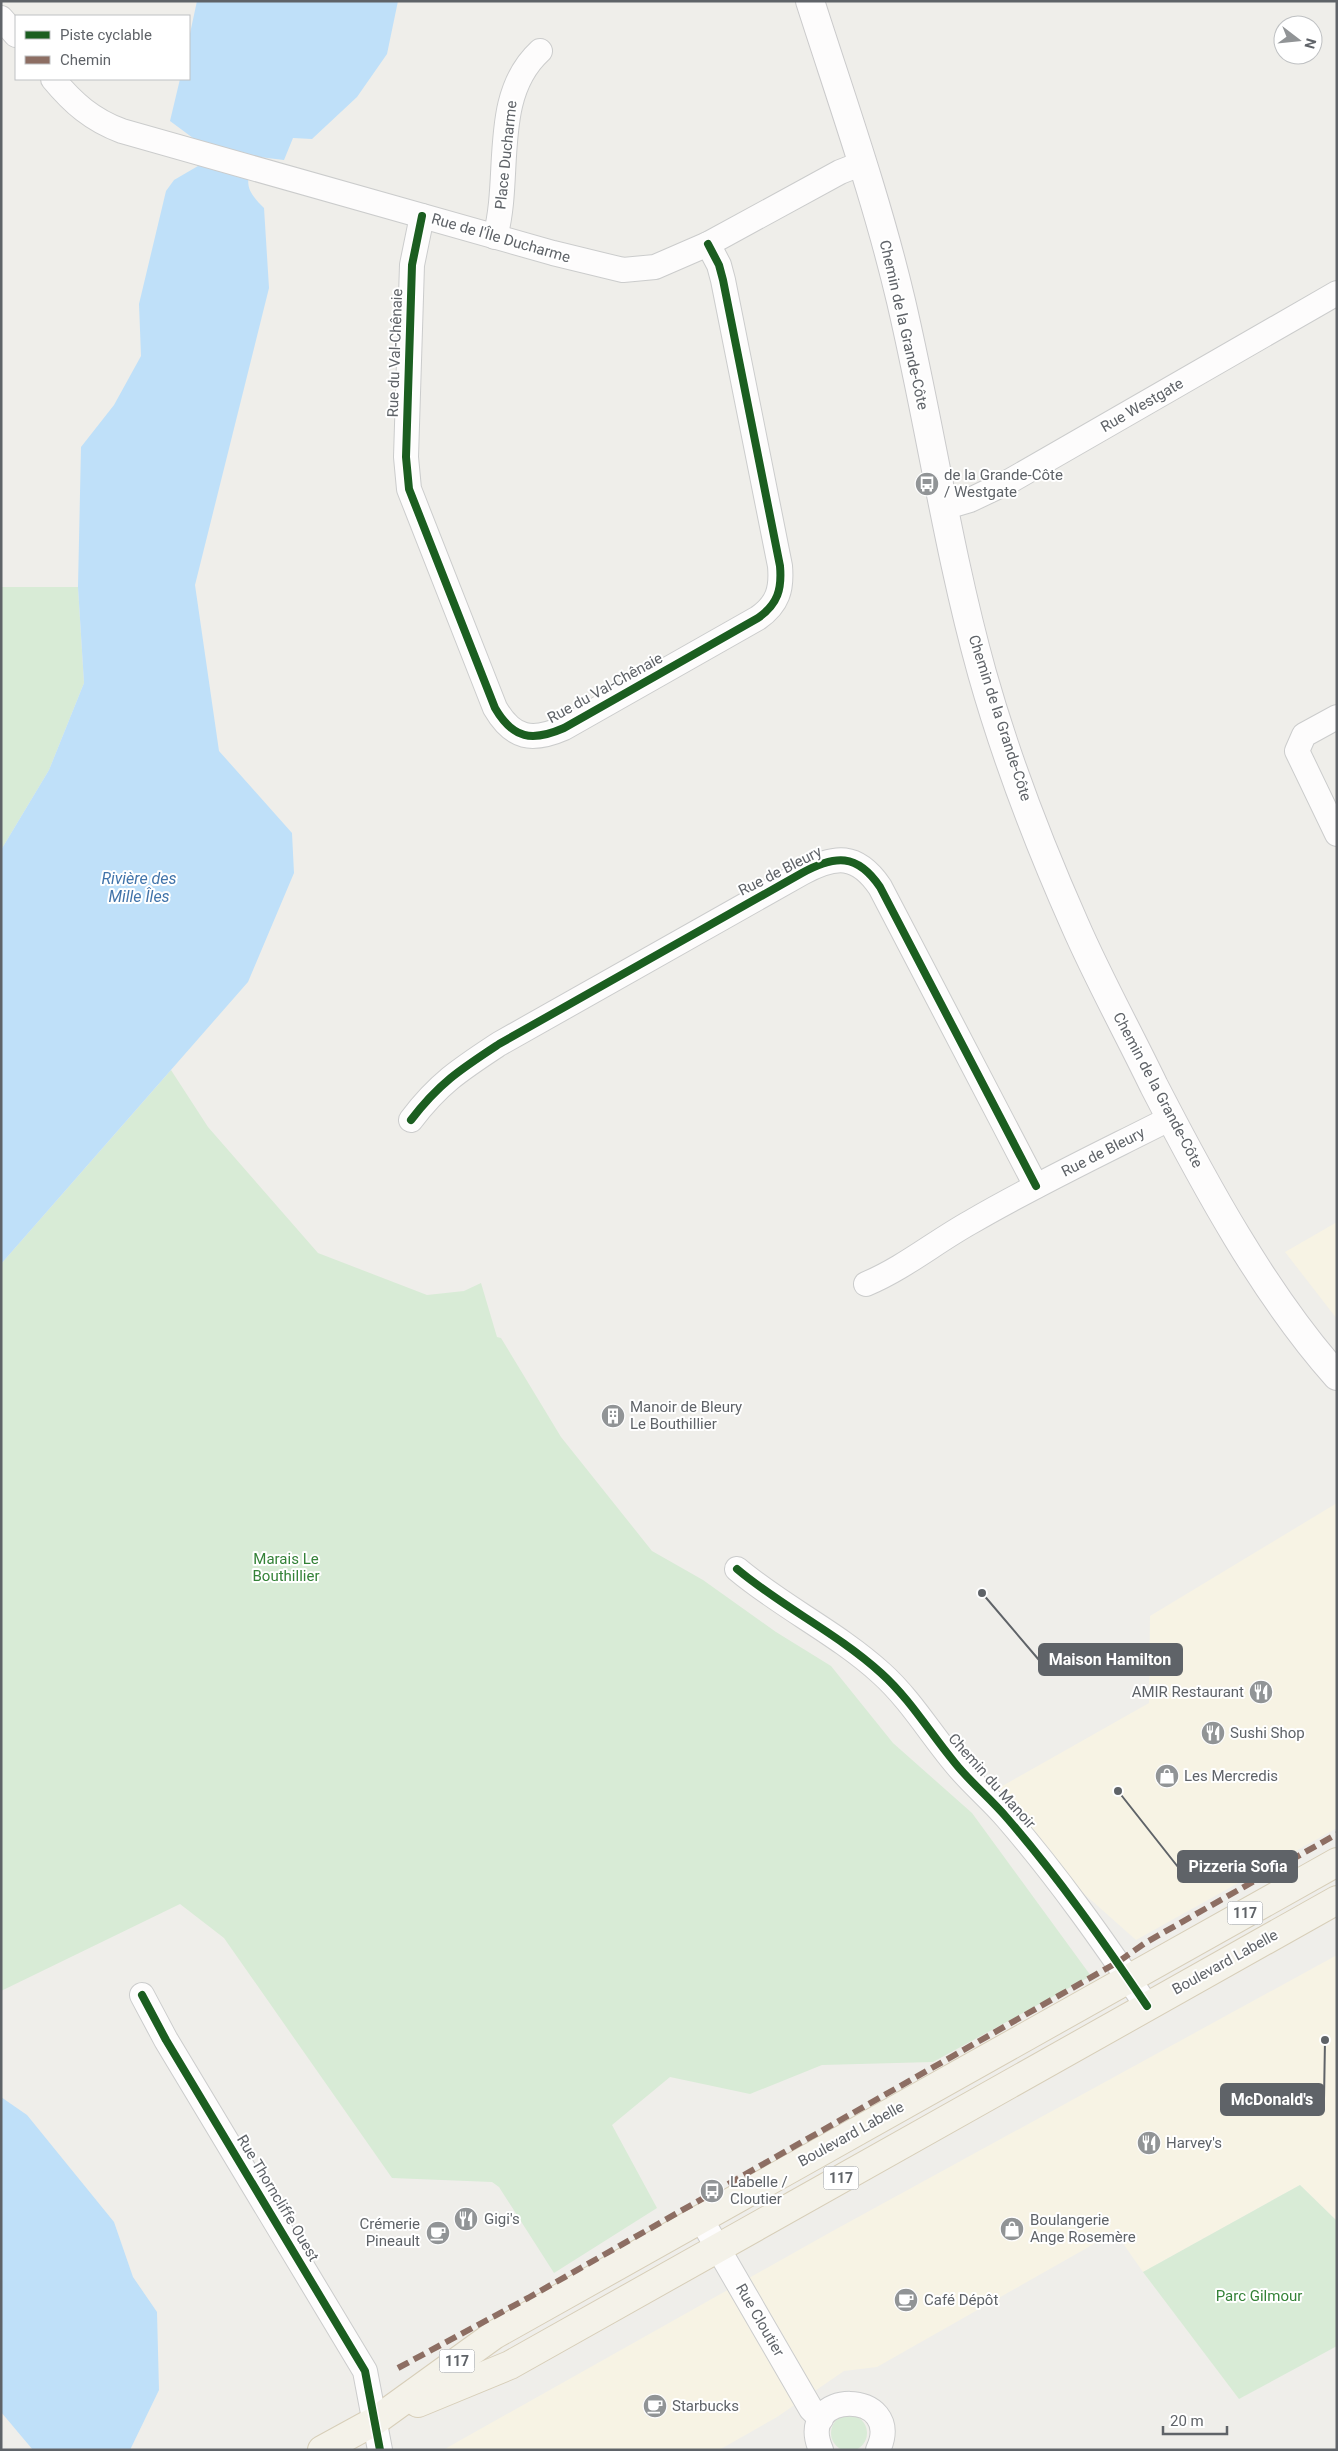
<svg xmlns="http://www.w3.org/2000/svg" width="1338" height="2451" font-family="Roboto,sans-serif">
<rect width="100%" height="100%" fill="#efeeea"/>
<!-- commercial -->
<g fill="#f7f3e4">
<path d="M1337 1222V1319L1285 1252Z"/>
<path d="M1337 1503V1828L1136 1940 1082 1892 997 1789 1149 1703 1150 1616Z"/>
<path d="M1337 1955V2221L1300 2185 1143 2272 1115 2232 877 2367 844 2371 777 2417 719 2450H443L829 2233Z"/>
</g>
<!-- green -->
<g fill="#d8ebd6">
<path d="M1 587H78L84 683 49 770 1 850Z"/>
<path d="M171 1070 208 1127 318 1253 427 1295 464 1291 481 1283 497 1337 501 1338 561 1437 652 1551 703 1580 776 1632 831 1666 893 1743 972 1813 1091 1976 933 2062 822 2065 750 2094 670 2077 612 2125 657 2208 554 2273 499 2187 492 2182 392 2178 224 1938 180 1904 1 1991V1264Z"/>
<path d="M1300 2185 1337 2221V2346L1239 2399 1143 2272Z"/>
<circle cx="849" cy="2433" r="18"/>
</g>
<!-- water -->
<g fill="#bfe0f9">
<path d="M197 1H398L387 54 357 97 312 139 293 138 284 160 259 157 253 161C245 184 246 190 264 208L269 288 195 585 219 751 292 833 294 873 248 982 1 1264V850L49 770 84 683 78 587 81 447 114 405 141 356 139 304 166 191 174 180 198 166 201 158 197 141 170 121 180 79H189V38Z"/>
<path d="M1 2097 27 2115 114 2222 133 2277 157 2312 159 2390 130 2450H33L1 2412Z"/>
</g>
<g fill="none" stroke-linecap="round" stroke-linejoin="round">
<!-- minor casing -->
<g stroke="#cbcccc" stroke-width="26">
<g id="minor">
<path d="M1 18 16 35"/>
<path d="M53 79C73 103 92 120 122 131L553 253 623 270 655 267 708 244 840 172 863 163"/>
<path d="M422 216 412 265 406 457 409 489 495 708C513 739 532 742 564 728L758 618C778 604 782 589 780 566L723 280 719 265 708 244"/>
<path d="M495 237C512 176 490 97 540 51"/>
<path d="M943 508 970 500 1010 481 1337 293"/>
<path d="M1337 717 1304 735 1297 751 1337 834"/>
<path d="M411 1120C439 1083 461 1069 499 1044L802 873C835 855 857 853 880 887L1036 1186"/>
<path d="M866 1284C904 1268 935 1242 971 1222 1036 1184 1104 1152 1171 1118"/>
<path d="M737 1569C782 1607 837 1633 881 1673 910 1699 930 1733 955 1763 971 1783 991 1799 1007 1818 1058 1877 1103 1941 1147 2006"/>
<path d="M142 1995 166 2040 365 2371 380 2450"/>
<path d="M701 2219 811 2409 821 2419"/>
<path d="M821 2450C794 2388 906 2389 878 2450"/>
</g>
</g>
<!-- secondary casing -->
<g stroke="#cacacb" stroke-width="30">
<path id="secondary" d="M810 1C842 101 877 199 901 301 930 425 948 551 982 673 1006 758 1039 844 1075 925 1099 980 1128 1032 1154 1086 1204 1183 1264 1294 1337 1376"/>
</g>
<!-- primary casing -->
<g stroke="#d7ceb8" stroke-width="30">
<g id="primary">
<path d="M418 2403 510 2365 1337 1900"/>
<path d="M322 2450 375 2421 494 2335 1337 1862"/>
</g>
</g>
<!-- minor -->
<use href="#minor" stroke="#fdfcfc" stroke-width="24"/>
<!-- secondary -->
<use href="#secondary" stroke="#fdfcfc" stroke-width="28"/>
<!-- primary -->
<use href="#primary" stroke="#f4f2e9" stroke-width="28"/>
<!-- quiet -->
<path stroke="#8d6e63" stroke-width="6" stroke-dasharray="12 6" stroke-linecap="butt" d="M398 2368 528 2298 1118 1962 1145 1943 1337 1834"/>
<!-- cycleway casing -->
<g stroke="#fff" stroke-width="11">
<g id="cycleway">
<path d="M422 216 412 265 406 457 409 489 495 708C513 739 532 742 564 728L758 618C778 604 782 589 780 566L723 280 719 265 708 244"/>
<path d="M411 1120C439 1083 461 1069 499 1044L802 873C835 855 857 853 880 887L1036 1186"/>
<path d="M737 1569C782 1607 837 1633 881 1673 910 1699 930 1733 955 1763 971 1783 991 1799 1007 1818 1058 1877 1103 1941 1147 2006"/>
<path d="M142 1995 166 2040 365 2371 380 2450"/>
</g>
</g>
<!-- cycleway -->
<use href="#cycleway" stroke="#1b5e20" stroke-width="8"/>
</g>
<!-- icons -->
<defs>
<g id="bus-disc" transform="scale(1.25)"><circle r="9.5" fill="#919496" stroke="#fff"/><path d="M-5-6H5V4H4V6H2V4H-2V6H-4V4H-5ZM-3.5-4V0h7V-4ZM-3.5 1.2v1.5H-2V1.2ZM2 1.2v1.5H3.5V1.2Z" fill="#fff"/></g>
<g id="building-disc" transform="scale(1.25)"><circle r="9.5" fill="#919496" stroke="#fff"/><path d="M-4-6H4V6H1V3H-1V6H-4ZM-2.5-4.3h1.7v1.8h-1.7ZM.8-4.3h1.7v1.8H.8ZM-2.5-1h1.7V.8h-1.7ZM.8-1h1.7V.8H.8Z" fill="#fff"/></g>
<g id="restaurant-disc" transform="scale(1.25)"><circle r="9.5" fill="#919496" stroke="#fff"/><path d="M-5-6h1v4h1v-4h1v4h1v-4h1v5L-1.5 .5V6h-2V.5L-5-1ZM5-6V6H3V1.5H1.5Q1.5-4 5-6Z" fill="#fff"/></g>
<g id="shop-disc" transform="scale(1.25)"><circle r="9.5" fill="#919496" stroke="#fff"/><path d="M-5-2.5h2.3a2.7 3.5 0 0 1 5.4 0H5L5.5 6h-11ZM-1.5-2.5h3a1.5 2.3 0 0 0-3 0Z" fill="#fff"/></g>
<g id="cafe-disc" transform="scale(1.25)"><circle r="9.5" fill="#919496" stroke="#fff"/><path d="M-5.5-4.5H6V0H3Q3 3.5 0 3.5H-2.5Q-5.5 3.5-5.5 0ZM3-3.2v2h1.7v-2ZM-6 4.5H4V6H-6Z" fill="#fff"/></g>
</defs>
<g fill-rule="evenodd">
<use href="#bus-disc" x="927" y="484"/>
<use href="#building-disc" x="613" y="1416"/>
<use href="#restaurant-disc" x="1261" y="1692"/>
<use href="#restaurant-disc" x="1213" y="1733"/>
<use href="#shop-disc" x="1167" y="1776"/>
<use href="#restaurant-disc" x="1149" y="2143"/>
<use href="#bus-disc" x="712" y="2191"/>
<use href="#restaurant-disc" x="466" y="2219"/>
<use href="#shop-disc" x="1012" y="2229"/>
<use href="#cafe-disc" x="438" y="2233"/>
<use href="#cafe-disc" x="906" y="2300"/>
<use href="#cafe-disc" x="655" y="2406"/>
</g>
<g text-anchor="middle" stroke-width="4" stroke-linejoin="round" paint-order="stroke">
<!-- shield labels -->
<g fill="#fff" stroke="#8f9295" stroke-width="1">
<rect x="1227.5" y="1901.5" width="35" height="23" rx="4"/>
<rect x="823.5" y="2166.5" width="35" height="23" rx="4"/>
<rect x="439.5" y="2349.5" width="35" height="23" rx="4"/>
</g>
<g font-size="14" font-weight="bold" fill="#5f6368">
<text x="1245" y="1918">117</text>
<text x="841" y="2183">117</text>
<text x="457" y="2366">117</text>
</g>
<!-- street labels -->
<g font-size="15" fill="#5f6368" stroke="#fff">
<text transform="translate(506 155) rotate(-84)" y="5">Place Ducharme</text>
<text transform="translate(501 238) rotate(16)" y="5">Rue de l'Île Ducharme</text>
<text transform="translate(904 325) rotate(77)" y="5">Chemin de la Grande-Côte</text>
<text transform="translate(395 353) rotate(-88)" y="5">Rue du Val-Chênaie</text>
<text transform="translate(1142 405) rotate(-30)" y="5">Rue Westgate</text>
<text transform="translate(605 688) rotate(-29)" y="5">Rue du Val-Chênaie</text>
<text transform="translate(1000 718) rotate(72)" y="5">Chemin de la Grande-Côte</text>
<text transform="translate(780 871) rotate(-27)" y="5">Rue de Bleury</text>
<text transform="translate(1158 1090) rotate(62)" y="5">Chemin de la Grande-Côte</text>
<text transform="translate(1103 1152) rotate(-27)" y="5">Rue de Bleury</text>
<text transform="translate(992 1781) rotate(48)" y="5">Chemin du Manoir</text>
<text transform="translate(1225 1962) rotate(-29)" y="5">Boulevard Labelle</text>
<text transform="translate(851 2134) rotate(-29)" y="5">Boulevard Labelle</text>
<text transform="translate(278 2198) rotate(59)" y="5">Rue Thorncliffe Ouest</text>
<text transform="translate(760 2320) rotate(60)" y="5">Rue Cloutier</text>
</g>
<!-- poi labels -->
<g font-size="15" fill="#5f6368" stroke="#fff" text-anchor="start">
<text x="944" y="480">de la Grande-Côte<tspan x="944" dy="17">/ Westgate</tspan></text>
<text x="630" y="1412">Manoir de Bleury<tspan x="630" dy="17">Le Bouthillier</tspan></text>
<text x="1244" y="1697" text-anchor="end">AMIR Restaurant</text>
<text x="1230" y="1738">Sushi Shop</text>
<text x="1184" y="1781">Les Mercredis</text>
<text x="1166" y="2148">Harvey's</text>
<text x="730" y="2187">Labelle /<tspan x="730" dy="17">Cloutier</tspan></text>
<text x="484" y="2224">Gigi's</text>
<text x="1030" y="2225">Boulangerie<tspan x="1030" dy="17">Ange Rosemère</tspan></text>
<text x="420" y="2229" text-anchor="end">Crémerie<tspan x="420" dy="17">Pineault</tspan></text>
<text x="924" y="2305">Café Dépôt</text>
<text x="672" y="2411">Starbucks</text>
</g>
<!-- park labels -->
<g font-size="15" fill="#348238" stroke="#fff">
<text x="286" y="1564">Marais Le<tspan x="286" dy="17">Bouthillier</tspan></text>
<text x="1259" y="2301">Parc Gilmour</text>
</g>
<!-- water labels -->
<g font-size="16" font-style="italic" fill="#4174aa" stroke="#fff">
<text x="139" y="884">Rivière des<tspan x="139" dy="18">Mille Îles</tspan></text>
</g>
</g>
<!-- callouts -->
<path fill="none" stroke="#5f6368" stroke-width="2" d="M982 1593L1039 1660M1118 1791L1178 1867M1325 2040L1324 2099"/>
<g fill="#5f6368" stroke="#fff" stroke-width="2">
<circle cx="982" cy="1593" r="5"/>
<circle cx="1118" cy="1791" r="5"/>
<circle cx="1325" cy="2040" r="5"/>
</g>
<g fill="#5f6368" stroke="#5f6368" stroke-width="2">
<rect x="1039" y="1644" width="143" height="31" rx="5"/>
<rect x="1178" y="1851" width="119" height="31" rx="5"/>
<rect x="1221" y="2084" width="103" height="31" rx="5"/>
</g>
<g font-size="16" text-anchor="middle" font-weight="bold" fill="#fff">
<text x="1110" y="1665">Maison Hamilton</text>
<text x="1238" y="1872">Pizzeria Sofia</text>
<text x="1272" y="2105">McDonald's</text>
</g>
<!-- border -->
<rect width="1338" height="2451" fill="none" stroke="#5f6368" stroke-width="5"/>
<!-- legend -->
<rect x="15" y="15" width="175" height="65" fill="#ffffff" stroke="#bfc1c3"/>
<rect x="25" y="31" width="25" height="8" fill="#1b5e20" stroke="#bfc1c3"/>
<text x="60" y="40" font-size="15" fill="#5f6368">Piste cyclable</text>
<rect x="25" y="56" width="25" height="8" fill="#8d6e63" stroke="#bfc1c3"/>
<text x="60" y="65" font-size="15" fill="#5f6368">Chemin</text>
<!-- north arrow -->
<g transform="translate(1298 40) rotate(106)"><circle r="24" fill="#ffffff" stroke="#bfc1c3"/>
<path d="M0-4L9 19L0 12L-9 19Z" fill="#919496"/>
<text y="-8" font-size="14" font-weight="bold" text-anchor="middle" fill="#5f6368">N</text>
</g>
<!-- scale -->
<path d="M1163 2426v8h64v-8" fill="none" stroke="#5f6368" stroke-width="2.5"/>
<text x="1170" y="2426" font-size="15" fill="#5f6368" stroke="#ffffff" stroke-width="4" paint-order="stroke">20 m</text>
</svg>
